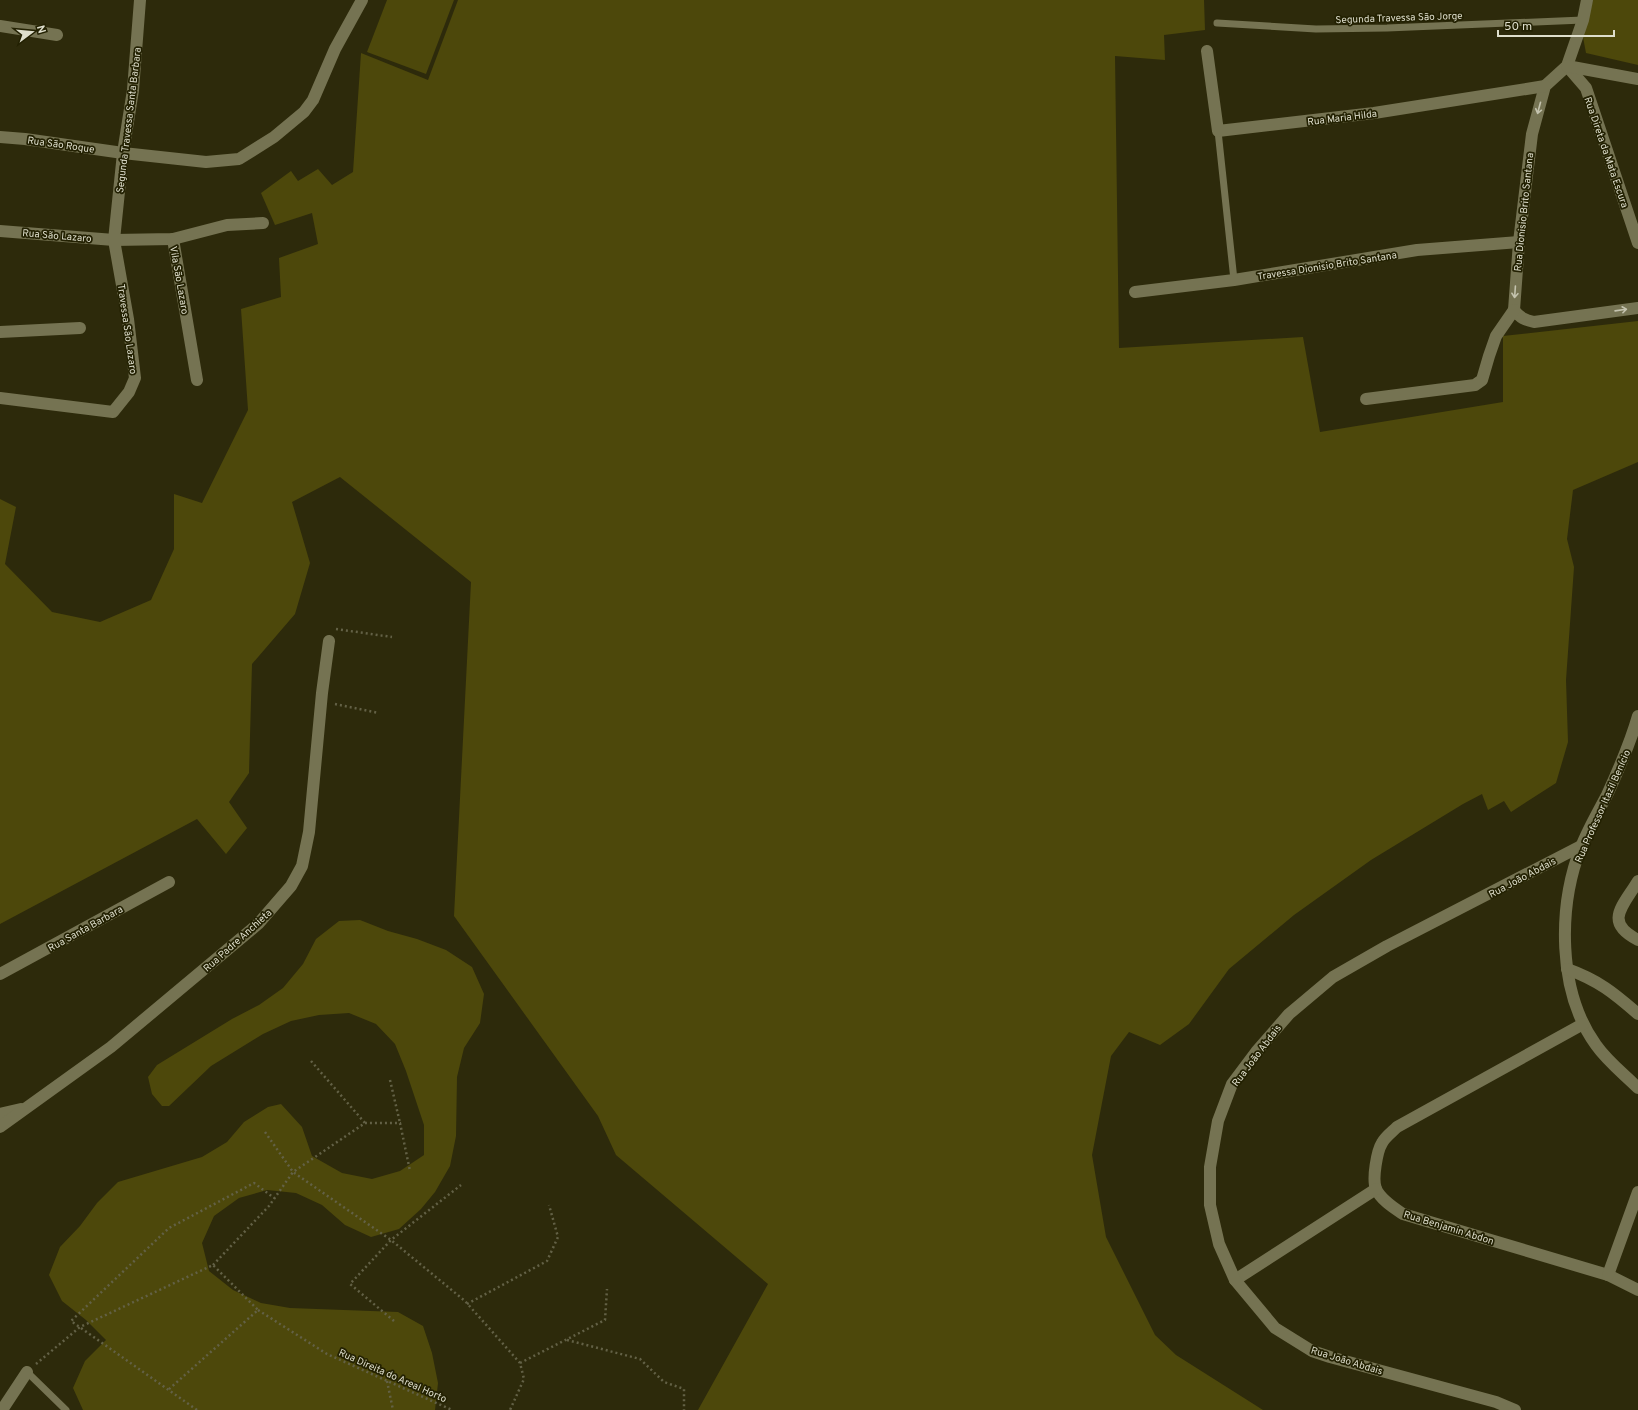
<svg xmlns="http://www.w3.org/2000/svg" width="1638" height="1410" font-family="Overpass,sans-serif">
<rect width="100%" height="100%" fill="#2d2a0b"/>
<!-- green -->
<g fill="#4d480b">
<path d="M387 0H454L426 74 367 52Z"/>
<path d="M458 0H1204L1205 30 1164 35 1165 60 1115 56 1119 348 1303 337 1320 432 1503 402V336L1638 321V462L1573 490 1567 539 1574 567 1566 680 1568 742 1556 783 1511 812 1504 801 1488 810 1482 794 1463 804 1371 860 1294 915 1229 969 1189 1024 1160 1045 1129 1032 1111 1056 1092 1155 1106 1237 1155 1335 1176 1355 1263 1410H698L768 1284 616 1155 598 1116 454 916 471 582 340 477 292 502 310 563 295 614 252 664 249 773 229 802 247 828 226 854 197 819 0 924V499L16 507 5 564 52 612 100 622 151 600 174 549V494L202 503 248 410 241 309 281 297 279 258 318 244 312 213 275 225 261 193 291 171 298 181 318 169 332 185 353 172 361 53 428 80Z"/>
<path d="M1593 0H1638V65L1586 53 1583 37Z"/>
<path d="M360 920 388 931 417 939 446 950 472 967 484 994 480 1023 464 1048 457 1077 456 1136 450 1166 435 1192 421 1209 399 1229 371 1237 345 1225 322 1205 296 1193 267 1190 239 1198 214 1216 202 1243 209 1271 233 1290 261 1303 290 1308 398 1312 423 1326 432 1353 438 1383 435 1410H83L73 1388 85 1361 106 1340 86 1320 62 1301 49 1275 60 1247 80 1226 97 1203 118 1182 202 1157 227 1142 244 1122 268 1107 281 1104 302 1127 312 1156 342 1173 372 1179 400 1171 424 1155V1125L406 1071 395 1044 376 1024 349 1013 319 1015 291 1021 263 1034 211 1066 169 1106H162L152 1094 148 1077 157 1065 232 1019 259 1005 283 988 303 964 316 939 339 921Z"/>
</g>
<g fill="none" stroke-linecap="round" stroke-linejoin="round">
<!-- path -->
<g stroke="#636146" stroke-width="2.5" stroke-dasharray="2 3" stroke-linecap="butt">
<path d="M336 629 392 637"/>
<path d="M335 704 379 713"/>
<path d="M311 1061 365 1123"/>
<path d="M390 1080 400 1123"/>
<path d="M265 1132 293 1172 391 1240 465 1301 520 1363 524 1379 510 1410"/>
<path d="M213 1265 269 1206 293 1172 365 1123H400L410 1171"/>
<path d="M467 1304 547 1261 558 1237 549 1205"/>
<path d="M258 1310 327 1354 452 1410"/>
<path d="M394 1321 350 1284 391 1240 461 1185"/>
<path d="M567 1340 640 1359 664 1382 684 1389V1410"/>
<path d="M520 1363 605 1320 607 1289"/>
<path d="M36 1364 80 1327 213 1265 258 1310 168 1390"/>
<path d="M387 1381 393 1410"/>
<path d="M197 1410 71 1321 169 1228 254 1183 274 1198"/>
</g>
<!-- service -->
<g stroke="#757352" stroke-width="7">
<path d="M1217 23 1316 29 1387 28 1583 20"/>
<path d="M1218 131 1234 280"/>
<path d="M27 1372 66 1410"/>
</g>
<!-- minor -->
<g stroke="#757352" stroke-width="12">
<path d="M1587 0 1583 20 1567 66 1545 86 1532 134 1519 242 1514 310C1520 318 1525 320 1534 322L1638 308"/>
<path d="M0 26 57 35"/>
<path d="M1207 51 1218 131 1374 113 1545 86"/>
<path d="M1567 66 1586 88 1638 243"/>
<path d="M1567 66 1638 79"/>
<path d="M0 137 25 139 123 153 206 162 239 159 274 137 304 112 313 100 335 49 362 0"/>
<path d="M0 231 114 240 173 239 227 225 263 223"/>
<path d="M173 239 197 380"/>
<path d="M1135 292 1234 280 1417 250 1519 242"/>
<path d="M0 332 80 328"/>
<path d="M0 398 113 412 129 392 135 378 128 319 114 240 123 153 133 90 140 0"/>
<path d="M1366 399 1475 385 1482 380 1489 356 1496 336 1514 310"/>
<path d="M1638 716C1630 744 1619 769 1607 795 1598 812 1588 829 1581 847 1558 906 1557 991 1596 1045 1608 1062 1624 1074 1638 1088"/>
<path d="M1638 881C1623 906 1603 922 1638 940"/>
<path d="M1567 969C1598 980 1614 993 1638 1014"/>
<path d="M0 974 169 882"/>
<path d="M1583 1024 1397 1127C1392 1132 1385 1137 1382 1143 1377 1151 1372 1179 1376 1189 1381 1200 1394 1208 1403 1214L1608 1275 1638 1290"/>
<path d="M0 1114 21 1109"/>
<path d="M0 1127 111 1047 258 924 291 886 302 866 309 832 322 693 329 641"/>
<path d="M1608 1275 1638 1192"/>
<path d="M1235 1280 1376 1189"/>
<path d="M2 1410 27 1372"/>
<path d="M1515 1410 1496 1402 1330 1357 1312 1351 1275 1328 1235 1280 1219 1244 1210 1205V1167L1218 1121 1232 1084 1256 1052 1289 1014 1333 977 1387 946 1581 846"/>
</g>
</g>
<!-- one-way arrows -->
<defs><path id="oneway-shaft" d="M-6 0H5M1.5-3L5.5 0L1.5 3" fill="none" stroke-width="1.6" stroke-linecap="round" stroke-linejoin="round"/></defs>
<g stroke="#c4c3ae">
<use href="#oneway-shaft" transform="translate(1539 108) rotate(105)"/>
<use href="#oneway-shaft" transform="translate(1515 292) rotate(94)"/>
<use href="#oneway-shaft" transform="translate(1621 310) rotate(-8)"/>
</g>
<g text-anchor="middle" stroke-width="3.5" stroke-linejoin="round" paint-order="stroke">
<!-- street labels -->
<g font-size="10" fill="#dedecc" stroke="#232102">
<text transform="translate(1399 17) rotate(-2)" y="4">Segunda Travessa São Jorge</text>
<text transform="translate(1342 117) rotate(-7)" y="4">Rua Maria Hilda</text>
<text transform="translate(128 120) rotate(-83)" y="4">Segunda Travessa Santa Barbara</text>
<text transform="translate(61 144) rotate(8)" y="4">Rua São Roque</text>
<text transform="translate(1607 152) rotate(71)" y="4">Rua Direta da Mata Escura</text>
<text transform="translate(1523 212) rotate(-84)" y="4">Rua Dionisio Brito Santana</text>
<text transform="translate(57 235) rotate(5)" y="4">Rua São Lazaro</text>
<text transform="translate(1327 265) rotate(-9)" y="4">Travessa Dionisio Brito Santana</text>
<text transform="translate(180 280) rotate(80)" y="4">Vila São Lazaro</text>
<text transform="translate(128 329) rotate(82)" y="4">Travessa São Lazaro</text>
<text transform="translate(1602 806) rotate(-66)" y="4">Rua Professor Itazil Benício</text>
<text transform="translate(1522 877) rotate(-28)" y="4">Rua João Abdais</text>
<text transform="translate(85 928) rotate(-29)" y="4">Rua Santa Barbara</text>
<text transform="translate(237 940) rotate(-42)" y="4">Rua Padre Anchieta</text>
<text transform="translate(1256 1055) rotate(-53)" y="4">Rua João Abdais</text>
<text transform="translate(1449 1227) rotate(17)" y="4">Rua Benjamin Abdon</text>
<text transform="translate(1347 1360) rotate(17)" y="4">Rua João Abdais</text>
<text transform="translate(393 1375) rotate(24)" y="4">Rua Direita do Areal Horto</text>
</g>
</g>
<!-- north arrow -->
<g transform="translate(32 32) rotate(74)" stroke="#232102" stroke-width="3" paint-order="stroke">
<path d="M0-3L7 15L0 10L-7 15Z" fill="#dedecc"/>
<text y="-6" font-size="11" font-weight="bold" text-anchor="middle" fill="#dedecc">N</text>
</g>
<!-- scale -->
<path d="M1498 30v6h116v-6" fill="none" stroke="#dedecc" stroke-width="2"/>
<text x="1504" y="30" font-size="12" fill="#dedecc" stroke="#232102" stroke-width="3" paint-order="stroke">50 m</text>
</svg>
